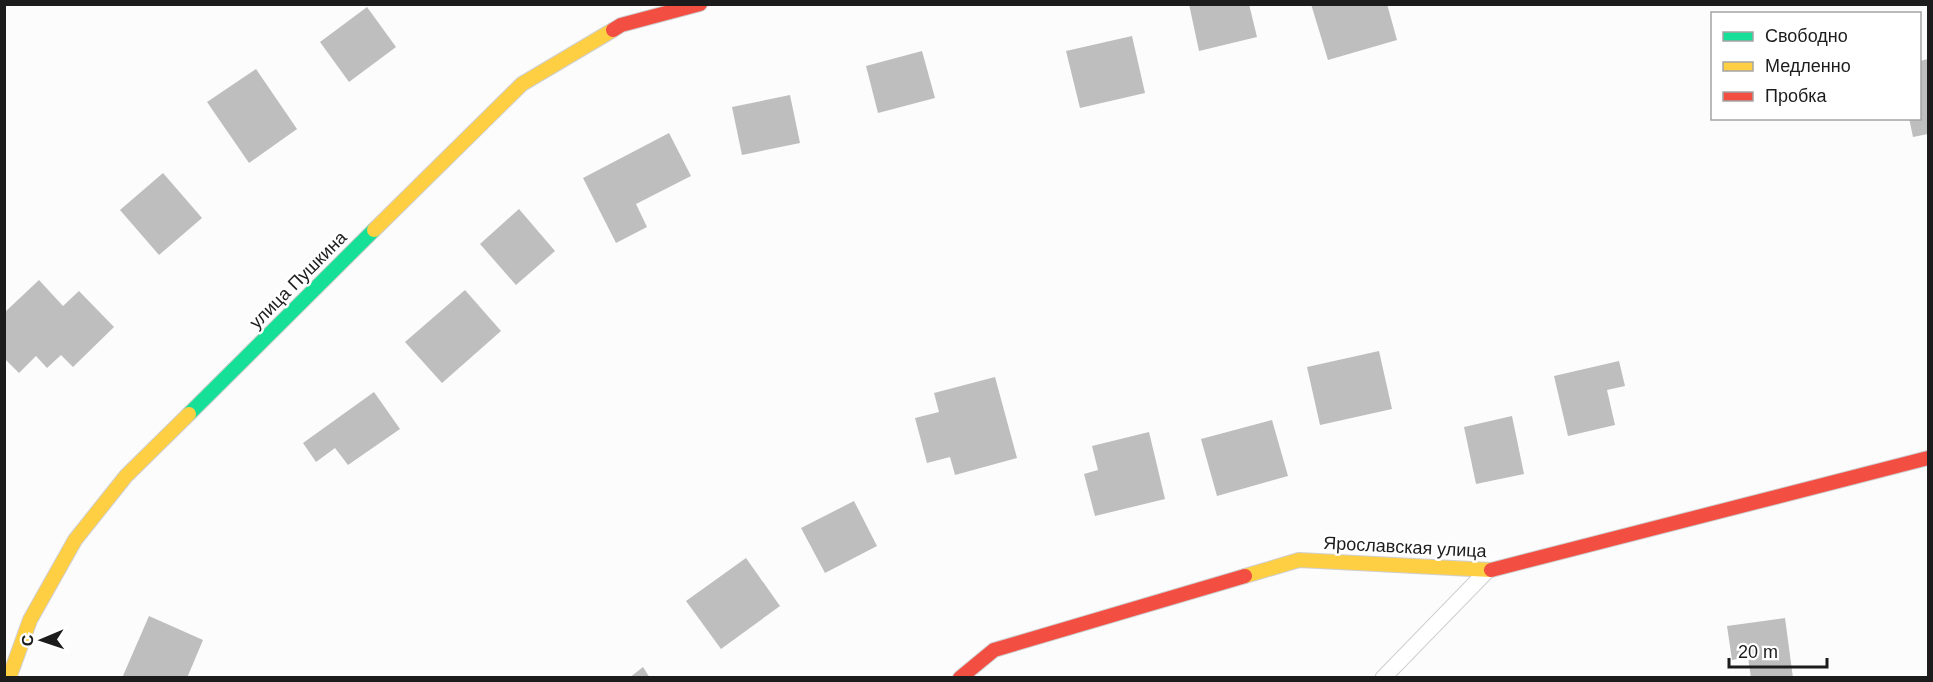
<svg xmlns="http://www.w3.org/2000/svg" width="1933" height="682" font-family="Helvetica,sans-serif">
<rect width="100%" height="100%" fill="#fcfcfd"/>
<!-- building -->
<g fill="#bebebe">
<path d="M1189 4H1249L1257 37 1199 51Z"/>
<path d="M1311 4H1387L1397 40 1328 60Z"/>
<path d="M367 7 396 47 349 82 320 42Z"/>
<path d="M1132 36 1145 93 1080 108 1066 51Z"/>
<path d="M922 51 935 98 878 113 866 66Z"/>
<path d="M1928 59V134L1913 137 1909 118H1920V61Z"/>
<path d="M256 69 297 129 249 163 207 102Z"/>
<path d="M790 95 800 143 742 155 732 107Z"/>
<path d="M669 133 691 176 636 204 647 227 616 243 583 178Z"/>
<path d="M163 173 202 218 159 255 120 210Z"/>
<path d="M519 209 555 251 516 285 480 244Z"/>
<path d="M39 280 63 306 79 291 114 327 73 367 61 355 47 368 36 356 19 373 4 358V313Z"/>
<path d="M465 290 501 331 442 383 405 342Z"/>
<path d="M1379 351 1392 409 1320 425 1307 367Z"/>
<path d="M1619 361 1625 386 1607 390 1615 425 1568 436 1554 376Z"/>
<path d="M995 377 1017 458 955 475 950 457 927 463 915 418 939 412 934 393Z"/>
<path d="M374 392 400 429 348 465 335 448 316 462 303 443Z"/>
<path d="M1512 416 1524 474 1476 484 1464 427Z"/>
<path d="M1272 420 1288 476 1217 496 1201 439Z"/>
<path d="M1149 432 1165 499 1095 516 1084 474 1098 470 1092 446Z"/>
<path d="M854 501 877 546 825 573 801 528Z"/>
<path d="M746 558 780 606 721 649 686 601Z"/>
<path d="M149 616 203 640 187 678H122Z"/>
<path d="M1785 618 1793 678H1751L1748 657 1732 660 1727 626Z"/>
<path d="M643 667 650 678H629Z"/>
</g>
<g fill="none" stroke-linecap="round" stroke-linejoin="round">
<!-- lane casing -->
<g stroke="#cfcfd0" stroke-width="17">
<path id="lane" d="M1383 678 1486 572"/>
</g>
<!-- fast casing -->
<g stroke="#cfcfd0" stroke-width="16">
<path id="fast" d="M189 414 374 230"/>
</g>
<!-- slow casing -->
<g stroke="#cfcfd0" stroke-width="16">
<g id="slow">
<path d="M374 230 522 84 613 30"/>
<path d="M1245 576 1299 560 1491 570"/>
<path d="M9 678 30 620 75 540 126 476 189 414"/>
</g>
</g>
<!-- jam casing -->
<g stroke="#cfcfd0" stroke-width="16">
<g id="jam">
<path d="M613 30 621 25 700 4"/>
<path d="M1491 570 1928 458"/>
<path d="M960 678 994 650 1245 576"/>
</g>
</g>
<!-- lane -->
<use href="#lane" stroke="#fff" stroke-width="15"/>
<!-- fast -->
<use href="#fast" stroke="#16e098" stroke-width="14"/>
<!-- slow -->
<use href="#slow" stroke="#ffcf43" stroke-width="14"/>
<!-- jam -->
<use href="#jam" stroke="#f24e42" stroke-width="14"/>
</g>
<g text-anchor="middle" stroke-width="5" stroke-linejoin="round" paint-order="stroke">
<!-- street labels -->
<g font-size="18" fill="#1c1c1d" stroke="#fff">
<text transform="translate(298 280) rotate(-45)" y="6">улица Пушкина</text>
<text transform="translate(1405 547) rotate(3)" y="6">Ярославская улица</text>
</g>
</g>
<!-- border -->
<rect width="1933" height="682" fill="none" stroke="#1c1c1d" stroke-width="12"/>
<!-- legend -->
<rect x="1711" y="12" width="210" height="108" fill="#ffffff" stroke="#a4a4a5" stroke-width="1.5"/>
<rect x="1723" y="32" width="30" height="9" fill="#16e098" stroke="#a4a4a5" stroke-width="1.5"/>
<text x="1765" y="42" font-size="18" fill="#1c1c1d">Свободно</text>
<rect x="1723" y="62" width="30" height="9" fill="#ffcf43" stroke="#a4a4a5" stroke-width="1.5"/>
<text x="1765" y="72" font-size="18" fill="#1c1c1d">Медленно</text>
<rect x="1723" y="92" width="30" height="9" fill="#f24e42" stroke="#a4a4a5" stroke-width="1.5"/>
<text x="1765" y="102" font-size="18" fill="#1c1c1d">Пробка</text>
<!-- north arrow -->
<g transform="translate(42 640) rotate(268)" stroke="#ffffff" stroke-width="4.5" paint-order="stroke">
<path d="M0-4.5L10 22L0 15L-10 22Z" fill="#1c1c1d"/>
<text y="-9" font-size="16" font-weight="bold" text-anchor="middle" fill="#1c1c1d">С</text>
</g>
<!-- scale -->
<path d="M1729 658v9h98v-9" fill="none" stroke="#1c1c1d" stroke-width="3"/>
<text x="1738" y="658" font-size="18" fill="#1c1c1d" stroke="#ffffff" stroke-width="4.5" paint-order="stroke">20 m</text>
</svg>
